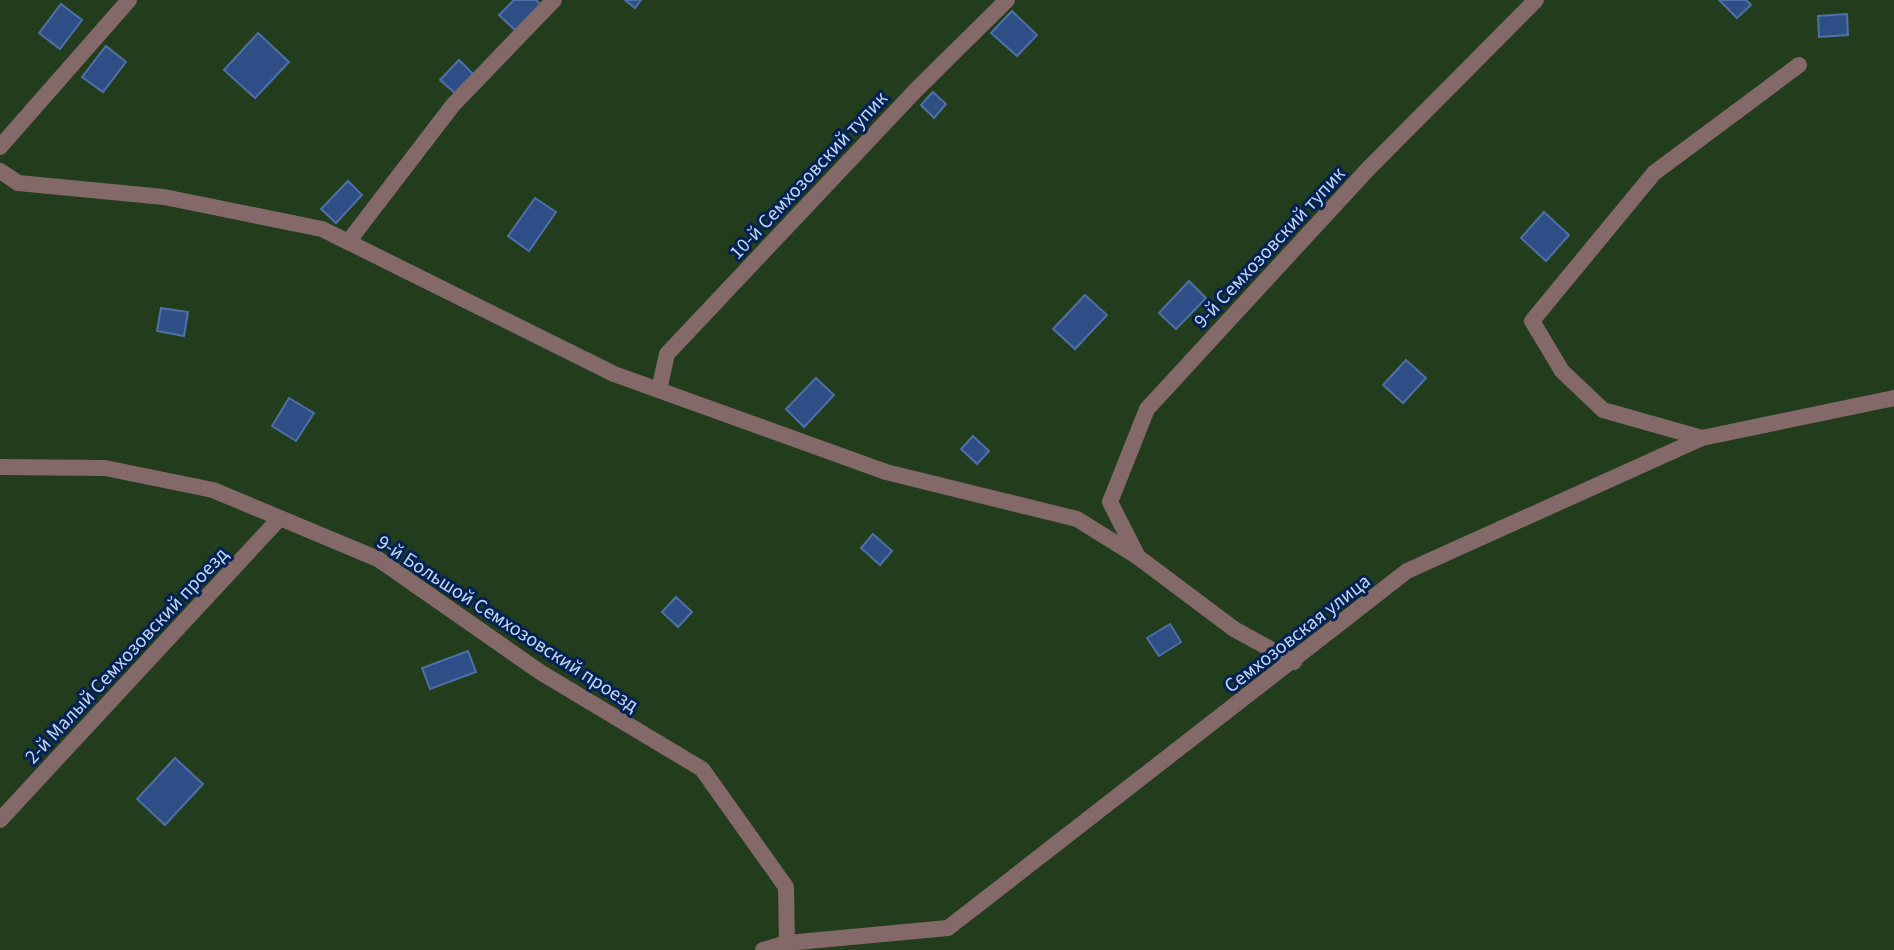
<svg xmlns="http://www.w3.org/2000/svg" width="1894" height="950" font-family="'Source Sans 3',sans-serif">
<rect width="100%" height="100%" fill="#022154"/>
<!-- green -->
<rect fill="#223d1b" x="0" y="0" width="1894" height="950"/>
<!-- building -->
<g fill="#2d4f85" stroke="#4d71aa" stroke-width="2">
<path d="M514 0H536L541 5 516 31 499 15Z"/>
<path d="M625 0H641L635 8Z"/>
<path d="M1719 0H1746L1751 5 1737 18Z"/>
<path d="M61 4 82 20 60 49 39 33Z"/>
<path d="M1012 11 1037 35 1017 56 991 33Z"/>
<path d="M1847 14 1848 35 1819 37 1818 16Z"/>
<path d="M258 33 289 62 255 98 224 70Z"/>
<path d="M106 46 126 62 103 92 82 77Z"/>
<path d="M459 60 473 74 455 93 440 80Z"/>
<path d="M933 92 946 104 934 118 921 105Z"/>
<path d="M348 181 362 195 336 223 321 209Z"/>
<path d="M535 198 556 212 529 251 508 236Z"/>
<path d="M1544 212 1569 235 1546 261 1521 238Z"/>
<path d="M1189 281 1206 298 1176 329 1159 313Z"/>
<path d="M1085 295 1107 315 1075 349 1053 329Z"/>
<path d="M161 308 188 312 184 336 157 331Z"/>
<path d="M1406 360 1426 378 1403 403 1383 385Z"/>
<path d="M816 378 834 395 804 427 786 409Z"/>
<path d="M289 398 314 413 296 441 272 426Z"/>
<path d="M973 436 989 451 977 464 961 449Z"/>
<path d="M873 534 892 551 880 565 861 548Z"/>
<path d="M676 597 692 612 678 627 662 612Z"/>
<path d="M1170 624 1181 642 1159 656 1147 638Z"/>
<path d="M468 651 476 672 430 689 422 668Z"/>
<path d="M175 758 203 784 165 825 137 799Z"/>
</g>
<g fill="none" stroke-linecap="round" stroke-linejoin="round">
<!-- lane -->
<g stroke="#856868" stroke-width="16">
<path d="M0 147 129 0"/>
<path d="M348 242 453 105 554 0"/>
<path d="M659 390 667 354 916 90 1007 0"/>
<path d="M1702 438 1603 410 1562 371 1532 321 1654 173 1799 65"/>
<path d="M0 467 105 468 213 490 378 559 540 672 702 769 786 887 787 943"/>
<path d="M1138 557 1110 502 1147 409 1368 169 1536 0"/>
<path d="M0 820 280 518"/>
</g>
<!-- street -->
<g stroke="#856868" stroke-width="16">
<path d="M0 171 18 183 164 197 322 229 614 374 886 472 1077 519 1138 557 1234 629 1294 662"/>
<path d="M763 950 787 943 948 928 1407 571 1702 438 1894 398"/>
</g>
</g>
<g text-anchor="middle" stroke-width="6" stroke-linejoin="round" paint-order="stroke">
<!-- street labels -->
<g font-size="20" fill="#c2d7f7" stroke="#022154">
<text transform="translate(808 175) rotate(-47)" y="7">10-й Семхозовский тупик</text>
<text transform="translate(1269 247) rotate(-47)" y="7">9-й Семхозовский тупик</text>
<text transform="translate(508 623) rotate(33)" y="7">9-й Большой Семхозовский проезд</text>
<text transform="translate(1297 633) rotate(-38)" y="7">Семхозовская улица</text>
<text transform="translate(126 655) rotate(-47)" y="7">2-й Малый Семхозовский проезд</text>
</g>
</g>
</svg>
